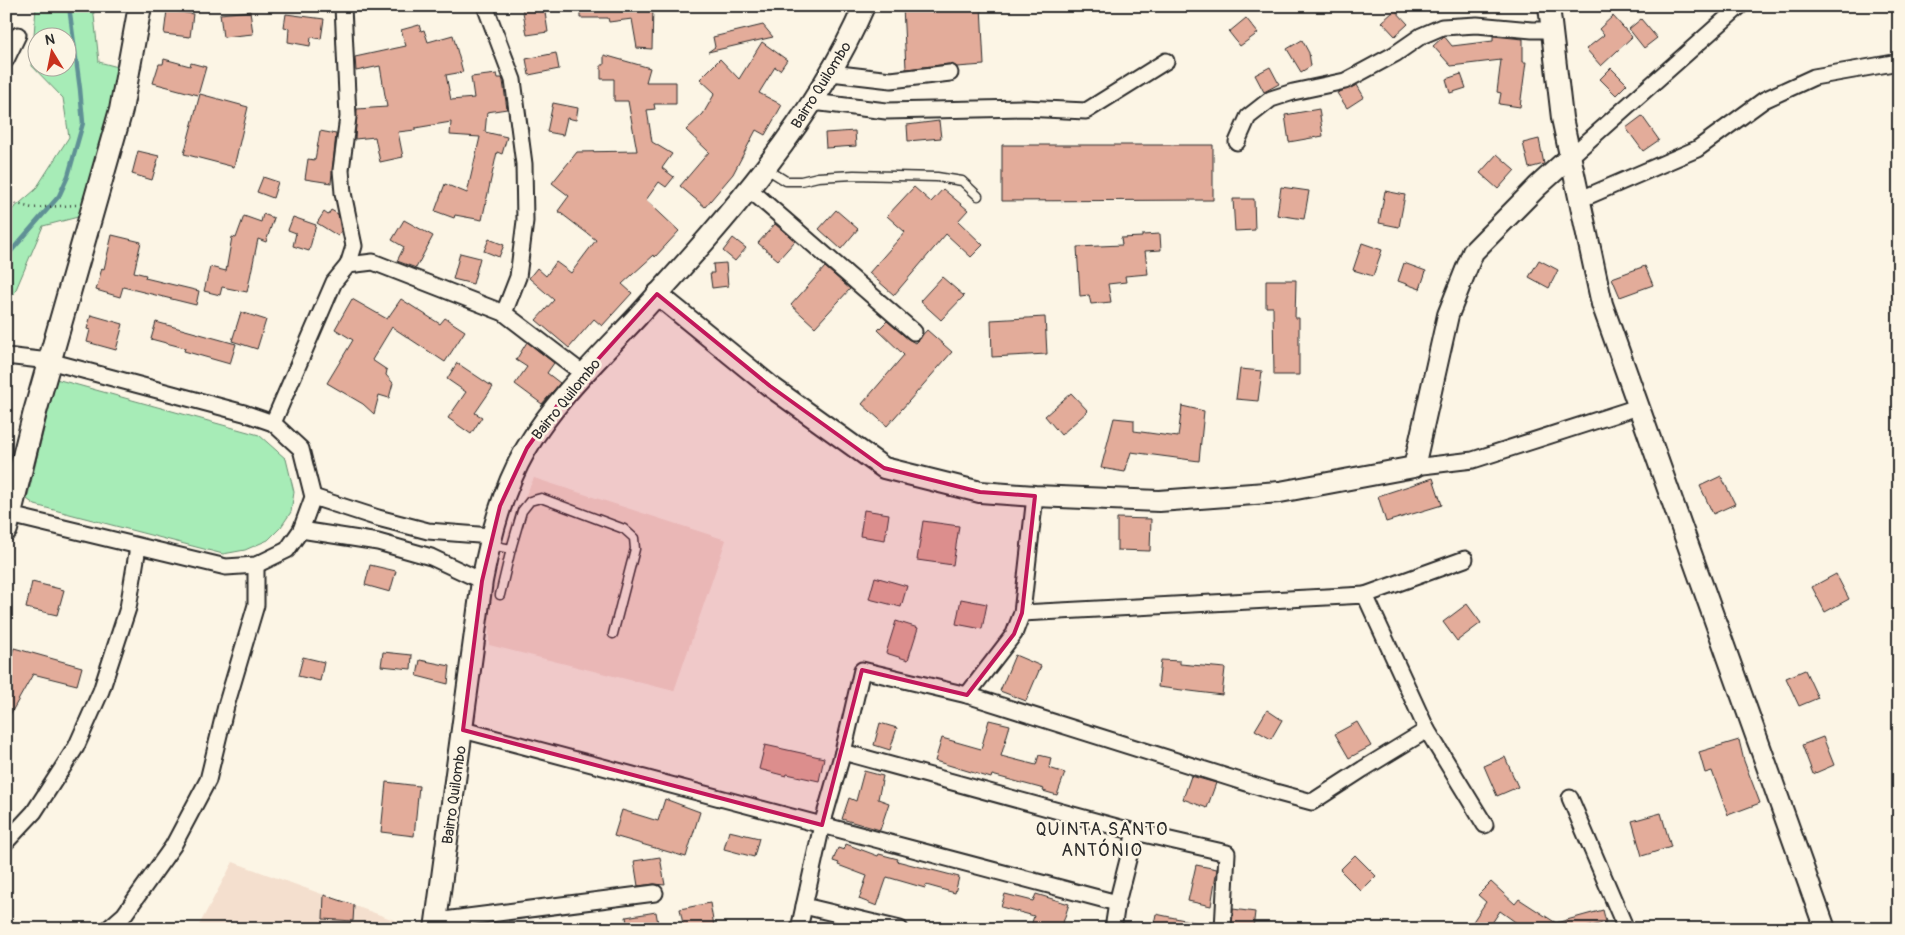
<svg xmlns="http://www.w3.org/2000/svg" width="1905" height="935" font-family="Pangolin,sans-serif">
<rect width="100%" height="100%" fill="#fcf5e5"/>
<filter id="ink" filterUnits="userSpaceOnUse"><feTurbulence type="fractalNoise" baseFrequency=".02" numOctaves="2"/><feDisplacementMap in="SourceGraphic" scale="10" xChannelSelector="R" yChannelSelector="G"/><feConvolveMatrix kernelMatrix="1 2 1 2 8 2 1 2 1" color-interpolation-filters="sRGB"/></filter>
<g filter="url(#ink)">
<!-- built -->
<g fill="#f4dfce">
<path d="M534 478 726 540 674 691 489 645V609L494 583 508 532Z"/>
<path d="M233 862 419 929H197Z"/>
</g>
<!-- green -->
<g fill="#a7ecb7" stroke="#698c71" fill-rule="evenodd">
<path d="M36 6H93L99 62 133 71 101 213 78 217 43 226 14 294 6 297V215L35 190 69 137 63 98 32 66ZM38 38H68V68H38Z"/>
<path d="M56 379 259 435 286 459 294 492 291 512 281 527 268 540 245 550 223 554 35 505 27 499Z"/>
</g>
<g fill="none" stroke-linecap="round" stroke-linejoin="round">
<!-- stream -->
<path stroke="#5f9095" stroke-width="4.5" d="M6 257 59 196 68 176 83 123 80 89 69 6"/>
</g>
<!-- building -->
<g fill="#e3ac9a" stroke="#2b2b2b">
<path d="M522 6H544L548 32 527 35Z"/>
<path d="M580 6H653L652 49 637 48 632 19 609 22 608 18H580Z"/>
<path d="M903 6H981L984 65 957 67 949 64 906 69Z"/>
<path d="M167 10 193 14 190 37 164 34Z"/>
<path d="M1395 10 1408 24 1395 36 1382 22Z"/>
<path d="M250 11 253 34 223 37 220 14Z"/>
<path d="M286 14 324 19 321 39 311 37 310 46 288 42 289 28 284 27Z"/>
<path d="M1613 16 1632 37 1601 66 1586 49 1604 35 1599 29Z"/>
<path d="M1246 18 1258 33 1240 46 1229 32Z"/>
<path d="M1641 19 1657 38 1644 48 1629 29Z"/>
<path d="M419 25 421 31 424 30 428 42 453 35 463 72 446 75 451 100 474 98 471 77 497 74 498 78H502L503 81 507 109 487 112 485 132 507 137 502 154 497 152 482 220 455 215 454 218 435 211 445 184 467 193 480 137 450 135 451 122 415 128V130L398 132 403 157 380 162 375 137 355 139 357 109 387 107 380 66 356 71 355 57 406 46 401 30Z"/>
<path d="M763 25 773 37 708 52 715 47 713 37Z"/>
<path d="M1444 36 1452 46 1493 41V36L1523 39V62H1526L1520 107 1499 104 1501 93 1497 92 1501 60 1451 66 1433 46Z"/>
<path d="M1302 40 1309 53 1311 66 1301 72 1287 49Z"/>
<path d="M762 42 787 60 780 70 775 67 759 93 782 105 765 135 756 130 733 174 705 207 680 186 709 152 686 130 703 114 715 93 700 79 720 59 739 79Z"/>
<path d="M556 53 559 69 529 75 526 59Z"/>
<path d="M604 55 650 68 646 82H676V104H654L655 109 647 110 652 142 672 154 662 168 674 177 666 187 659 182 646 200 679 231 655 257 654 255 622 284 632 293 602 326 594 319 569 348 536 320 554 300 529 278 537 268 546 276 556 262 571 273 596 240 558 211 569 196 552 183 577 152 637 151 628 101H614V79H601V65H604Z"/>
<path d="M164 59 190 66 191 63 206 67 198 95 153 83 159 64H163Z"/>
<path d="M1270 67 1279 84 1264 92 1255 75Z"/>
<path d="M1611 68 1627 84 1616 95 1600 79Z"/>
<path d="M1461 74 1466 88 1450 93 1446 79Z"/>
<path d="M1357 85 1364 97 1347 108 1337 93Z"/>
<path d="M200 94 248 107 234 167 184 154Z"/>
<path d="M553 103 578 108 576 120 567 118 563 135 547 132Z"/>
<path d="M1319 109 1323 136 1289 142 1285 115Z"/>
<path d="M1642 116 1659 140 1643 151 1626 128Z"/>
<path d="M939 121 941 138 908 141 907 125Z"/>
<path d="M320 131 336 134 331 183 305 179 308 159 315 160Z"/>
<path d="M855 131 856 146 826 148 825 133Z"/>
<path d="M1539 139 1544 164 1529 168 1523 143Z"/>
<path d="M1002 145H1213V200L1002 201Z"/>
<path d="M138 151 159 156 152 180 132 174Z"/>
<path d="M1497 154 1515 170 1498 189 1480 173Z"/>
<path d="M263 177 278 182 273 198 257 192Z"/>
<path d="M914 187 931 202 943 189 968 210 958 221 983 245 971 257 946 234 894 295 869 273 905 232 887 216Z"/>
<path d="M1281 187 1309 191 1304 219 1277 215Z"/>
<path d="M1385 191 1405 195 1399 227 1379 223Z"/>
<path d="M1233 199H1254L1255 230 1235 231Z"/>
<path d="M331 210 338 214 341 231 338 236 317 223 324 212 328 215Z"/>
<path d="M836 210 858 229 841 249 819 229Z"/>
<path d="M263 214 274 218 266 242 258 239 247 292 222 287 220 295 204 291 210 267 226 271 232 237 236 238 244 216 261 222Z"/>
<path d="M293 217 316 225 309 251 293 246 296 233 288 230Z"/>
<path d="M404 220 433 236 416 268 397 261 404 247 392 240Z"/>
<path d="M775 224 795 241 778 260 758 243Z"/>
<path d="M1160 234 1161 250 1145 251 1148 274 1125 276 1126 282 1108 284 1111 302 1091 304 1089 295 1080 296 1077 247 1122 245 1121 238 1142 237V235Z"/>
<path d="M112 235 141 242 134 272 146 275 145 278 199 291 196 305 123 287 120 297 96 290 102 268 104 269Z"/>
<path d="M733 238 746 248 735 261 723 251Z"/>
<path d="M489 239 504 245 499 257 484 251Z"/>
<path d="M1362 243 1382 250 1373 276 1353 270Z"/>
<path d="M460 253 480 258 473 284 453 279Z"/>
<path d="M1539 260 1558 270 1549 288 1529 277Z"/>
<path d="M726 263 728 286 712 288 710 273H714L713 264Z"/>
<path d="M1404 263 1426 271 1420 289 1398 281Z"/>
<path d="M1645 266 1653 285 1620 297 1612 278Z"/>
<path d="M825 267 850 289 815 327 791 305Z"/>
<path d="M942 277 964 296 941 320 920 301Z"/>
<path d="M1266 280H1296L1295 318H1299V375H1274L1273 307H1266Z"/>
<path d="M352 299 387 319 401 299 440 324 445 318 465 331 445 362 392 327 372 360 387 370 386 375 393 383 389 398 379 395 374 414 363 404 327 383 353 340 335 329Z"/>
<path d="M241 312 266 320 257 349 232 341Z"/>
<path d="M91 315 123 324 116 350 87 342 90 330 87 329Z"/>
<path d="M1045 317 1047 354 992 357 991 320Z"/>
<path d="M887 321 908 339 915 343 927 330 952 352 887 426 862 404 904 355 878 330Z"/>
<path d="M156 322 236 344 230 364 184 351 185 348 151 339Z"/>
<path d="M527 342 554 363 547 373 560 383 542 404 515 384 527 367 516 360Z"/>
<path d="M457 363 493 387 475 413 482 417 471 434 448 418 466 392 447 379Z"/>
<path d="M1240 369 1262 371 1258 401 1236 399Z"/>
<path d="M1071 393 1088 411 1061 435 1045 416Z"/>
<path d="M1182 406 1204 411 1199 461 1131 452 1125 472 1101 468 1114 418 1134 420V431L1178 437Z"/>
<path d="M1721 476 1735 504 1713 514 1700 486Z"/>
<path d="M1433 478 1442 505 1386 522 1378 496Z"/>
<path d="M864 510 889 514 885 540 860 536Z"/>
<path d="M1117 518 1151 519 1150 551 1117 550Z"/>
<path d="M923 521 959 526 953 565 917 560Z"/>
<path d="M370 565 396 571 390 592 365 585Z"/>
<path d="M1836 574 1849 599 1825 612 1812 587Z"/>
<path d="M875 577 907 586 901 607 869 599Z"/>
<path d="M32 582 64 590 57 615 26 608Z"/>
<path d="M961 599 987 604 982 629 956 624Z"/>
<path d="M1467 604 1481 623 1457 641 1443 622Z"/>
<path d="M896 621 918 628 908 660 886 653Z"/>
<path d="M14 648 82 667 77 685 33 674 6 722V671Z"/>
<path d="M383 652 412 655 411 669 381 666Z"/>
<path d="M1015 655 1041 666 1026 701 1000 691Z"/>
<path d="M303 657 324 662 320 681 298 676Z"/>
<path d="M420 660 450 666 448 684 417 676Z"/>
<path d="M1161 660 1180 661V664L1225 668 1222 695 1158 687Z"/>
<path d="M1805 670 1818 698 1799 706 1786 678Z"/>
<path d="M1267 710 1282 720 1271 739 1255 730Z"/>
<path d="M989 720 1010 725 1001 756 1036 765 1039 755 1051 758 1049 768 1065 773 1057 795 1043 791 1044 789 992 775 991 778 935 761 942 738 981 749Z"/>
<path d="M1357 722 1371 746 1349 758 1335 734Z"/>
<path d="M880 723 897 728 890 750 874 745Z"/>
<path d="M1823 737 1834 765 1813 774 1802 745Z"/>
<path d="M1739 740 1744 761 1760 803 1728 815 1712 771 1705 773 1699 752Z"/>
<path d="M765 745 824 758 819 781 787 774 786 776 759 769Z"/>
<path d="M1505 757 1518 787 1497 796 1484 766Z"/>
<path d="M864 771 883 776 878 799 889 803 880 830 842 819 849 798 856 801Z"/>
<path d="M1191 776 1216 783 1207 808 1183 799Z"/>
<path d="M386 782 419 786 414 836 381 832Z"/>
<path d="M665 799 700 812 686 857 614 836 622 810 658 821Z"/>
<path d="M1661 813 1671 847 1642 856 1632 821Z"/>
<path d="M729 831 759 838 754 857 724 849Z"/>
<path d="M846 844 878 856 879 854 898 859 897 861 959 877 955 893 926 885 925 888 887 877 877 906 859 899 867 876 838 865 839 863 833 861 838 848 844 850Z"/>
<path d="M1355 855 1376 876 1361 891 1340 870Z"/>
<path d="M660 857 665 885 654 884 638 886 634 861Z"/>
<path d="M1196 865 1217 869 1211 906 1188 901Z"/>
<path d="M1491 882 1515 904 1519 899 1556 923 1603 910 1606 922 1581 929H1525L1500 911 1488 929H1468L1486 902 1478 895Z"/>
<path d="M1005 894 1033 901 1036 894 1069 904 1061 929H1030L1034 916 1001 907Z"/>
<path d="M324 895 354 905 353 921 323 919Z"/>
<path d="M710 903 714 926 700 929H684L680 909Z"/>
<path d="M1233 909 1255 912 1253 929H1232Z"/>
<path d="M656 912 659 929H628L626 917Z"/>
<path d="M1156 914 1199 923 1198 929H1153Z"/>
</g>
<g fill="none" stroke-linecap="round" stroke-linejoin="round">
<!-- lane casing -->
<g stroke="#2b2b2b" stroke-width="11">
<g id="lane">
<path d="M765 168 786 181H801L818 177 854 175 937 177 962 181 978 196"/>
<path d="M491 545 511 549 522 511 530 501 541 498 624 529 634 538 635 549 613 634"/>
<path d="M500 595 511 549"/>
</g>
</g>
<!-- street casing -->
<g stroke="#2b2b2b" stroke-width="19">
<g id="street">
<path d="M343 6 348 117 341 170 343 193 354 246 348 265"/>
<path d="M485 6 513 80 524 164 525 221 518 277 504 313"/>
<path d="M6 60 18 35"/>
<path d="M831 73 891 80 950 73"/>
<path d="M813 102 886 111 1023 108 1086 111 1166 61"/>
<path d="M1237 142 1248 117 1271 99 1293 92 1345 81 1395 54 1421 36 1442 27 1477 25 1532 30H1551"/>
<path d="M1570 157 1740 6"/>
<path d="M748 188 914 332"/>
<path d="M1579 200 1697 149 1764 100 1814 77 1899 62"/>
<path d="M6 356 49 361 244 413 273 423 301 449 313 497 301 530 287 550 256 565 226 567 10 515"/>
<path d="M273 423 334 282 348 265 373 262 504 313 585 375"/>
<path d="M1414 467 1473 460 1638 407"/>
<path d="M313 497 378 518 428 531 491 536"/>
<path d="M301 530 378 542 431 557 482 581"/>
<path d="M1365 595 1465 559"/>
<path d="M1022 613 1365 595 1427 730 1485 825"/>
<path d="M967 695 1014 634 1022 613 1035 496"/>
<path d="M463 730 1117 903 1135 832"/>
<path d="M843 752 1135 832 1227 853 1223 929"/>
<path d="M1570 798 1626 929"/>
<path d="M6 842 34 812 76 747 101 691 128 608 138 547"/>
<path d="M804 906 900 929"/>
<path d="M436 921 655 893"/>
<path d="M108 929 124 915 173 846 208 780 226 706 256 605V565"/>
<path d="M799 929 822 825 843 752 862 670 967 695 1275 792 1312 802 1363 769 1427 730"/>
<path d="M1113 929 1117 903"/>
</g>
</g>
<!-- secondary casing -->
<g stroke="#2b2b2b" stroke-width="24">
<g id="secondary">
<path d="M1549 6 1562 118 1602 304 1825 929"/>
<path d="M657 294 770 386 884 468 980 492 1035 496 1159 501 1280 492 1414 467 1448 315 1473 252 1538 186 1570 157"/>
<path d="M435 929 482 581C491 535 502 491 526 449 555 400 599 358 638 316 722 223 814 123 864 6"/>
</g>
</g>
<!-- primary casing -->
<g stroke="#2b2b2b" stroke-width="26">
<path id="primary" d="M6 529 35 412 121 110 140 6"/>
</g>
<!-- path -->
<path stroke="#2b2b2b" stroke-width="2.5" stroke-dasharray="1 4" stroke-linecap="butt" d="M6 201 32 208 76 205"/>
<!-- lane -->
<use href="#lane" stroke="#fcf5e5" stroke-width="8"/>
<!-- street -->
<use href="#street" stroke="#fcf5e5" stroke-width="15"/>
<!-- secondary -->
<use href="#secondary" stroke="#fcf5e5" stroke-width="20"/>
<!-- primary -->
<use href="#primary" stroke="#fcf5e5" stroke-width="22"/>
</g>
</g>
<!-- marked area -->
<path fill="#c2185b" fill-opacity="0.2" stroke="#c2185b" stroke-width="4" stroke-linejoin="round" d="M657 294 770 386 884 468 980 492 1035 496 1022 613 1014 634 967 695 862 670 822 825 463 730 482 581 500 506 527 448 562 399Z"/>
<g text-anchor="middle" stroke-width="5" stroke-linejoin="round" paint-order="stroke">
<!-- street labels -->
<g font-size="15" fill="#2b2b2b" stroke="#fcf5e5">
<text transform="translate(821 85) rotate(-58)" y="5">Bairro Quilombo</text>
<text transform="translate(566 399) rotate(-51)" y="5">Bairro Quilombo</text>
<text transform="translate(454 795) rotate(-82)" y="5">Bairro Quilombo</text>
</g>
<!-- quarter labels -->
<g font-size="18" letter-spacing="1" fill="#2b2b2b" stroke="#fcf5e5">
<text x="1102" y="835">QUINTA SANTO<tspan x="1102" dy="21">ANTÓNIO</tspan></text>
</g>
</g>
<!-- margin -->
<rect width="1905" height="935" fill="none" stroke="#fcf5e5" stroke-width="25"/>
<rect x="12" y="12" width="1880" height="910" fill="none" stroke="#2b2b2b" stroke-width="2" filter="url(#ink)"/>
<!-- north arrow -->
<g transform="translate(52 52) rotate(350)"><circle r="24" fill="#fcf5e5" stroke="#a8a49b"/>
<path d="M0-4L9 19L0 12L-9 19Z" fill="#c8321e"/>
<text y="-8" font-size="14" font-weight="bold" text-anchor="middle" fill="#2b2b2b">N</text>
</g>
</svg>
